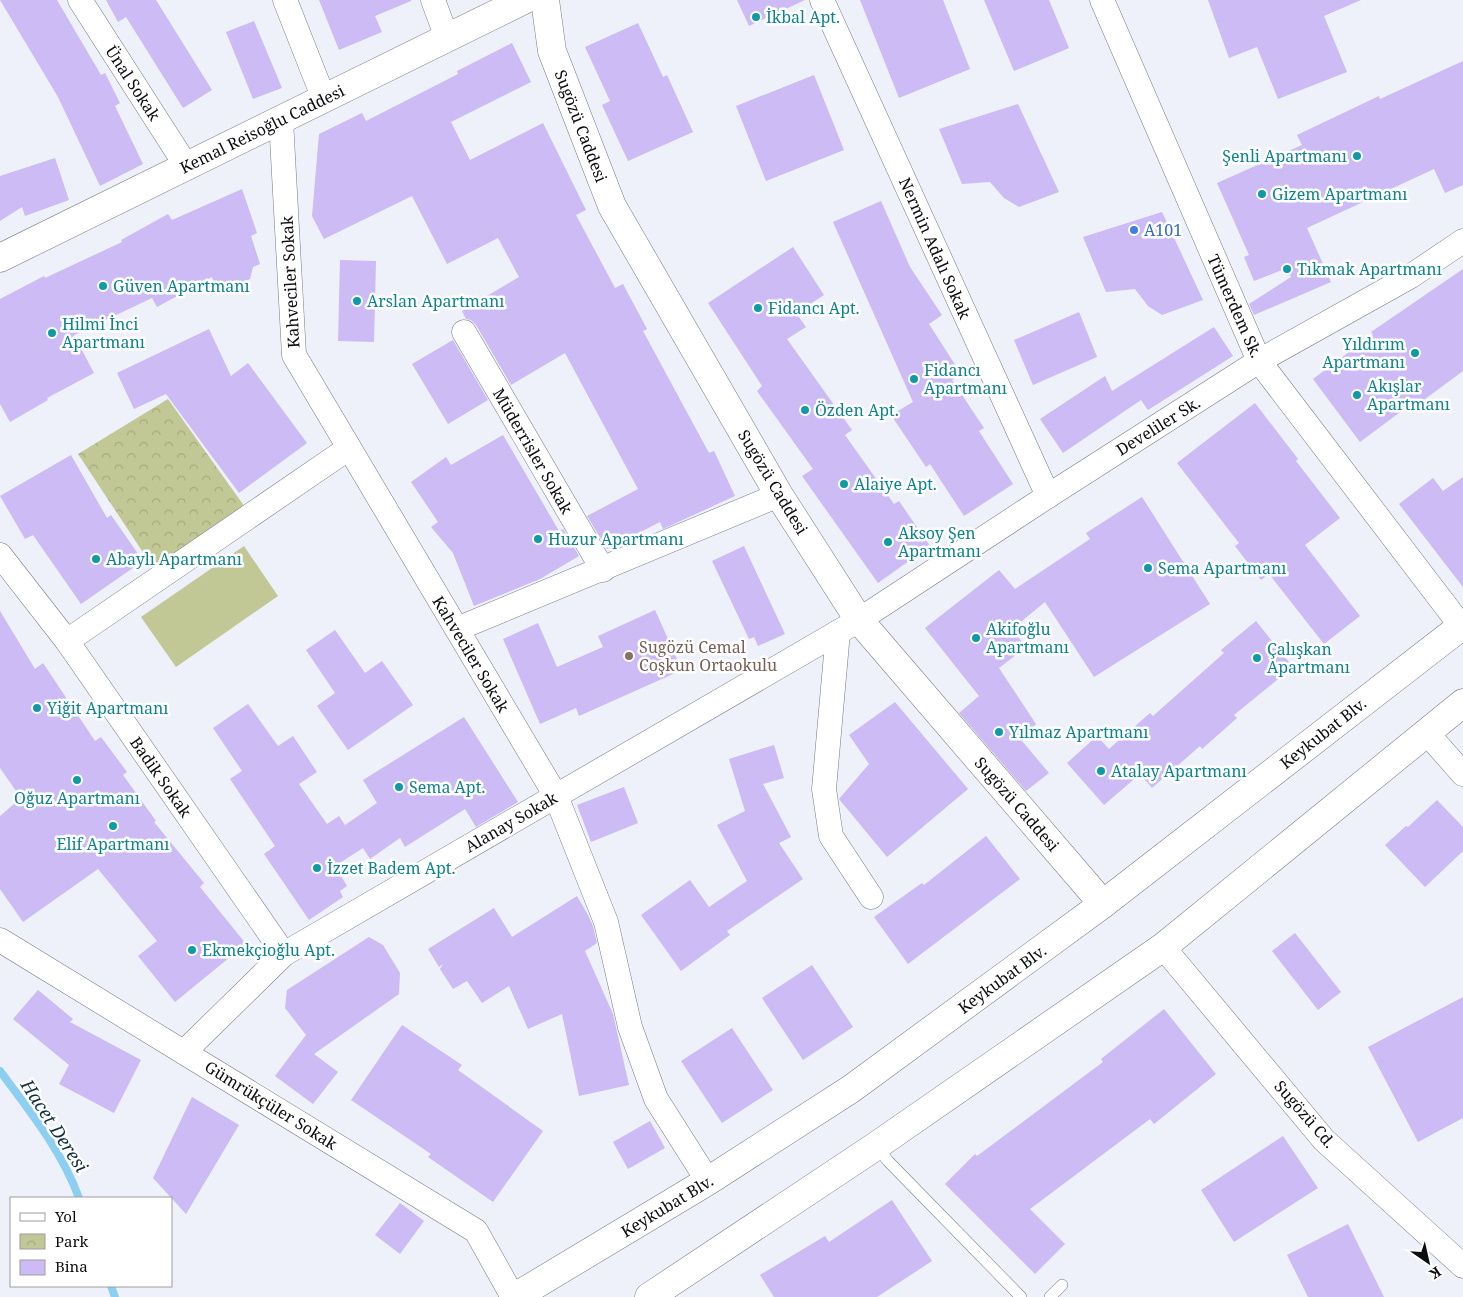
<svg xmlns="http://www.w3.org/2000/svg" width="1463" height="1297" font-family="'Noto Serif',serif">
<defs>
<pattern id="park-crowns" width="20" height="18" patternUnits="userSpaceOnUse" patternTransform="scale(1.25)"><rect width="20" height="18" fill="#c2c796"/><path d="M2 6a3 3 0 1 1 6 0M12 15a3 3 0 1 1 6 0" fill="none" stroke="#a6aa80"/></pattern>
</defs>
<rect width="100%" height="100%" fill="#eef0fa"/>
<!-- grass -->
<path fill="#c2c796" d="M244 546 278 596 176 667 141 617Z"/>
<!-- park -->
<path fill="url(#park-crowns)" d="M168 399 247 510 156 572 78 454Z"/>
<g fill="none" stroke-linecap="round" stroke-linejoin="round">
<!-- stream -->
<g stroke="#8ccff0" stroke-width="8">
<path d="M0 1071C29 1110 62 1151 79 1198"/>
<path d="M111 1286 115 1297"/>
</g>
</g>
<!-- building -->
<g fill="#ccbbf4">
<path d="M0 0H57L101 75 105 73 120 103 115 106 143 164 100 186 58 97Z"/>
<path d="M106 0H156L212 90 183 108 126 17 118 22Z"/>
<path d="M319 0H411V1L375 16 382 32 339 50Z"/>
<path d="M737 0H805L749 26Z"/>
<path d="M860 0H943L970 69 899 98Z"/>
<path d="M984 0H1049L1069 48 1014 71Z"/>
<path d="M1208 0H1361L1324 16 1347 72 1278 99 1257 47 1229 58Z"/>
<path d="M254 21 282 88 253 99 226 32Z"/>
<path d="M638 23 663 77 667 75 693 132 628 161 602 105 610 101 585 47Z"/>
<path d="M512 43 531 82 451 122 470 160 543 123 586 210 576 215 615 288 623 284 647 329 643 331 709 453 714 451 735 496 663 529 660 522 607 549 587 516 638 489 565 353 511 385 476 325 471 320 466 319 462 311 519 277 498 238 447 264 412 196 324 239 312 216 319 134 362 113 366 121 458 74 457 71Z"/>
<path d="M1463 61V185L1445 193 1434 169 1307 228 1331 282 1254 315 1249 304 1291 277 1287 268 1254 281 1244 257 1249 255 1217 183 1302 145 1297 135 1379 96 1380 99Z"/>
<path d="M814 75 844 150 766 181 736 106Z"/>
<path d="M1018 104 1059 192 1019 207 1004 198 990 182 962 184 939 129Z"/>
<path d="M55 158 69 200 25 216 22 207 0 221V176Z"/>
<path d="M242 189 257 233 251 236 260 264 253 267 250 279 217 292 212 277 157 307 152 298 74 335 94 373 47 398 48 400 10 422 0 404V299L44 276 45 278 122 242 121 240 168 214 172 220Z"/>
<path d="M881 201 910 267 942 315 929 324 961 374 952 380 984 428 979 431 1013 484 964 516 930 464 926 467 891 415 913 402 833 222Z"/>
<path d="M1162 212 1203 300 1162 315 1148 306 1135 289 1106 292 1083 237Z"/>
<path d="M793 247 824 295 796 313 806 327 787 339 852 430 845 435 894 504 899 501 930 546 878 583 802 476 813 469 757 391 762 386 708 303Z"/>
<path d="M340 260 376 261 374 342 338 341Z"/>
<path d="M1463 269V371L1421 402 1419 398 1360 442 1313 379 1373 334 1371 332Z"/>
<path d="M1079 312 1097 357 1033 385 1014 340Z"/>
<path d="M1214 327 1233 356 1148 410 1141 400 1063 453 1040 419 1105 376 1112 391Z"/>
<path d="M209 329 231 376 248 363 307 443 239 493 166 394 134 409 117 373Z"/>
<path d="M453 340 488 400 448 424 412 364Z"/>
<path d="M1255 403 1298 459 1296 461 1340 518 1305 545 1360 616 1324 644 1269 574 1261 580 1235 546 1239 543 1177 463Z"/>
<path d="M503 435 559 531 563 529 579 556 540 579 474 606 453 553 431 527 438 522 411 482 446 457 451 465Z"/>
<path d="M71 455 107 518 111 515 143 561 81 604 33 535 25 539 0 496Z"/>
<path d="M1463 477V587L1399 504 1433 478 1443 491Z"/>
<path d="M1142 497 1210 604 1094 677 1045 602 1012 629 1026 647 999 668 1036 724 1022 741 1049 773 1026 791 959 713 979 696 925 628 999 570 1015 589 1090 539 1086 533Z"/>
<path d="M744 546 785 634 758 646 754 637 749 639 712 561Z"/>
<path d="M655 610 682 670 579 716 576 708 540 724 503 639 538 623 557 667 603 647 598 636Z"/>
<path d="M0 611 35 669 43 663 95 741 101 737 127 772 123 775 156 821 154 822 204 883 200 887 246 944 175 1002 138 956 157 941 98 869 23 922 0 889V816L21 798 0 768Z"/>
<path d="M1256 621 1293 667 1234 715 1237 718 1202 749 1200 746 1152 788 1140 774 1104 805 1067 763 1097 736 1109 749 1150 713 1153 716 1224 653 1221 650Z"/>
<path d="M335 630 365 673 382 661 413 705 348 750 317 706 335 693 306 650Z"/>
<path d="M895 702 968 789 887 857 839 799 869 764 849 735Z"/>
<path d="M248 704 278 746 293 736 317 772 299 784 327 824 339 816 345 825 377 803 363 780 464 717 518 802 476 827 465 809 405 847 400 838 370 859 363 848 335 866 347 886 340 891 343 897 309 920 264 854 275 846 230 779 242 771 213 728Z"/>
<path d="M774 745 784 778 763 784 791 837 779 843 803 879 727 931 730 935 681 971 641 915 690 880 709 907 747 881 717 825 745 811 729 759Z"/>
<path d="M624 787 638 823 591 842 577 805Z"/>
<path d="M1437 800 1463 827V851L1425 887 1385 845 1406 826 1408 827Z"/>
<path d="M986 836 1020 879 908 964 874 917 922 883 924 885Z"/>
<path d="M577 896 588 915 593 926 597 943 585 951 613 1014 629 1085 579 1096 562 1014 528 1029 509 986 482 1003 467 981 453 989 440 969 443 964 439 967 428 949 494 908 512 937Z"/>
<path d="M1295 933 1341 992 1318 1010 1272 951Z"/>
<path d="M369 937 383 945 400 973 399 994 314 1054 338 1072 313 1104 275 1076 306 1035 285 1008 287 990Z"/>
<path d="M812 965 853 1027 803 1060 762 998Z"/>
<path d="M38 990 73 1019 70 1022 141 1060 114 1113 59 1084 69 1065 13 1019Z"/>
<path d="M1463 997V1118L1418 1142 1368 1047Z"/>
<path d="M1164 1009 1216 1074 1154 1124 1150 1119 1030 1209 1065 1244 1035 1274 945 1184 975 1154 977 1156 1103 1062 1101 1059Z"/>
<path d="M402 1025 462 1065 458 1070 543 1131 493 1202 428 1157 431 1154 351 1100Z"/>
<path d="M732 1028 773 1090 722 1123 681 1061Z"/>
<path d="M192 1097 239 1125 186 1214 153 1178Z"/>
<path d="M650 1121 665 1148 628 1169 613 1142Z"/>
<path d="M1283 1136 1318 1188 1234 1242 1201 1190Z"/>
<path d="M892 1200 932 1261 877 1297H774L760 1275 825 1236 829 1242Z"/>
<path d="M400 1203 424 1221 400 1254 375 1235Z"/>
<path d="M1348 1224 1384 1297H1308L1287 1255Z"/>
</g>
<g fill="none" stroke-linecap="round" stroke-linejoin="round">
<!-- lane casing -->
<g stroke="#787a83" stroke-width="12">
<g id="lane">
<path d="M876 1146 888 1161 1021 1297"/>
<path d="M1050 1297 1062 1285"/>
</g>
</g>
<!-- street casing -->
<g stroke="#787a83" stroke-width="25">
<g id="street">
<path d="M80 0 187 167"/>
<path d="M285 0 324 99"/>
<path d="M433 0 447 38"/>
<path d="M822 0 1048 496"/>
<path d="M1102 0 1259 361 1461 626"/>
<path d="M281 120 294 355 556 796 606 922 630 1027 656 1099 708 1181"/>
<path d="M464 332 603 570"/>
<path d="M0 555 67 641 284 954"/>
<path d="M457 629 779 495"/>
<path d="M838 632 824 789 831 836 871 897"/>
<path d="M67 641 349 448"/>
<path d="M1426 732 1463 774"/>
<path d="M0 940 476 1231 513 1297"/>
<path d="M1163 947 1324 1140 1463 1266"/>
<path d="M184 1052 284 954 859 620 1048 496 1259 361 1411 276 1463 241"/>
</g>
</g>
<!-- secondary casing -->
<g stroke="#787a83" stroke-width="29">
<g id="secondary">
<path d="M545 0 552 51 612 206 779 495 859 620 1103 904"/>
<path d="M0 258 524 0"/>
</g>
</g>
<!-- highway casing -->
<g stroke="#787a83" stroke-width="29">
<g id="highway">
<path d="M515 1297 708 1181 851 1089 1103 904 1463 625"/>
<path d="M649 1297 876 1146 1163 947 1463 703"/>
</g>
</g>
<!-- lane -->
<use href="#lane" stroke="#fff" stroke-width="11"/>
<!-- street -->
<use href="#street" stroke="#fff" stroke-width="24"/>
<!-- secondary -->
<use href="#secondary" stroke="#fff" stroke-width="28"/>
<!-- highway -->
<use href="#highway" stroke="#fff" stroke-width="28"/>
</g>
<!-- markers -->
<g fill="#0f9aa8" stroke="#fff" stroke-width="2">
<circle cx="756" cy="17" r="5"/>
<circle cx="1357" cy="156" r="5"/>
<circle cx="1262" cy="194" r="5"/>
<circle cx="1287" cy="269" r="5"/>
<circle cx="103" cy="286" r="5"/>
<circle cx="357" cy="301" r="5"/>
<circle cx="758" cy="308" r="5"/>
<circle cx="52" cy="333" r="5"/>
<circle cx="1415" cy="353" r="5"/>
<circle cx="914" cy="379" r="5"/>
<circle cx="1357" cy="395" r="5"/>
<circle cx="805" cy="410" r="5"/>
<circle cx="844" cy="484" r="5"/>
<circle cx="538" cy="539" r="5"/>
<circle cx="888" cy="542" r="5"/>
<circle cx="96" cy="559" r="5"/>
<circle cx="1148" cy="568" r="5"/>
<circle cx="976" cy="638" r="5"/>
<circle cx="1257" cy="658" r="5"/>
<circle cx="37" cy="708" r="5"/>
<circle cx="999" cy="732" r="5"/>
<circle cx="1101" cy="771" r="5"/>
<circle cx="77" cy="780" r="5"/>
<circle cx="399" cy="787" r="5"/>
<circle cx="113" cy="826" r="5"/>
<circle cx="317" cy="868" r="5"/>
<circle cx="192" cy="950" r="5"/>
</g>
<circle fill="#3f7fe0" stroke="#fff" stroke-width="2" cx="1134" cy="230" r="5"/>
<circle fill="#8d6e63" stroke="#fff" stroke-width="2" cx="629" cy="656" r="5"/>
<g text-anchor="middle" stroke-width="5" stroke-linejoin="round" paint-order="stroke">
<!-- culture labels -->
<g font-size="16" fill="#0d838f" stroke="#fff" text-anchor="start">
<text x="766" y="23">İkbal Apt.</text>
<text x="1347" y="162" text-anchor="end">Şenli Apartmanı</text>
<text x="1272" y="200">Gizem Apartmanı</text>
<text x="1297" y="275">Tıkmak Apartmanı</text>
<text x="113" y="292">Güven Apartmanı</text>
<text x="367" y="307">Arslan Apartmanı</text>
<text x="768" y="314">Fidancı Apt.</text>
<text x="62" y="330">Hilmi İnci<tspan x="62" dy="18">Apartmanı</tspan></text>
<text x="1405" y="350" text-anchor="end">Yıldırım<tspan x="1405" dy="18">Apartmanı</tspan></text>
<text x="924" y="376">Fidancı<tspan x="924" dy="18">Apartmanı</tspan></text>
<text x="1367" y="392">Akışlar<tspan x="1367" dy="18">Apartmanı</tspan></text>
<text x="815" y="416">Özden Apt.</text>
<text x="854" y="490">Alaiye Apt.</text>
<text x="898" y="539">Aksoy Şen<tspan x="898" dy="18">Apartmanı</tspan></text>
<text x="548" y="545">Huzur Apartmanı</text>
<text x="106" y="565">Abaylı Apartmanı</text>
<text x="1158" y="574">Sema Apartmanı</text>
<text x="986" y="635">Akifoğlu<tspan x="986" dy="18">Apartmanı</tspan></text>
<text x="1267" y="655">Çalışkan<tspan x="1267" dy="18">Apartmanı</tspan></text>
<text x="47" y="714">Yiğit Apartmanı</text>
<text x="1009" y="738">Yılmaz Apartmanı</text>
<text x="1111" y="777">Atalay Apartmanı</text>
<text x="409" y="793">Sema Apt.</text>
<text x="77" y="804" text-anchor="middle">Oğuz Apartmanı</text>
<text x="113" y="850" text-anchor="middle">Elif Apartmanı</text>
<text x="327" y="874">İzzet Badem Apt.</text>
<text x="202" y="956">Ekmekçioğlu Apt.</text>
</g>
<!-- street labels -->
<g font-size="16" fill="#0c0d10" stroke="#fff">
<text transform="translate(133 83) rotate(57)" y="6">Ünal Sokak</text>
<text transform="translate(581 126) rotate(69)" y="6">Sugözü Caddesi</text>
<text transform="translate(262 129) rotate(-26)" y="6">Kemal Reisoğlu Caddesi</text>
<text transform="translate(935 248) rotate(66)" y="6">Nermin Adalı Sokak</text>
<text transform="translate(290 282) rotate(-93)" y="6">Kahveciler Sokak</text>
<text transform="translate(1235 306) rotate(66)" y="6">Tümerdem Sk.</text>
<text transform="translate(1158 426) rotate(-32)" y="6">Develiler Sk.</text>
<text transform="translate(533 451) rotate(60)" y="6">Müderrisler Sokak</text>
<text transform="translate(773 482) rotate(59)" y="6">Sugözü Caddesi</text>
<text transform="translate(471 654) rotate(59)" y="6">Kahveciler Sokak</text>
<text transform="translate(1323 733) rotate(-38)" y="6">Keykubat Blv.</text>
<text transform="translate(161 777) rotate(55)" y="6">Badik Sokak</text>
<text transform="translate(1017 804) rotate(49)" y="6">Sugözü Caddesi</text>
<text transform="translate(511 822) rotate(-30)" y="6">Alanay Sokak</text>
<text transform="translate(1002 979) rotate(-36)" y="6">Keykubat Blv.</text>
<text transform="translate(271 1105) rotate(32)" y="6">Gümrükçüler Sokak</text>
<text transform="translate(1305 1114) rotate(49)" y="6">Sugözü Cd.</text>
<text transform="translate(667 1206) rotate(-31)" y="6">Keykubat Blv.</text>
</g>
<!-- shop labels -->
<g font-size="16" fill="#366cbe" stroke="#fff" text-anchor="start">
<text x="1144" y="236">A101</text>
</g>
<!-- education labels -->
<g font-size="16" fill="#785e54" stroke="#fff" text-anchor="start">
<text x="639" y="653">Sugözü Cemal<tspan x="639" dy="18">Coşkun Ortaokulu</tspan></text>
</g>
<!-- water labels -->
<g font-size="18" font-style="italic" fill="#12313f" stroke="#fff">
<text transform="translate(54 1126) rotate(57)" y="6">Hacet Deresi</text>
</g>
</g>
<!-- legend -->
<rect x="10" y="1197" width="162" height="90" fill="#ffffff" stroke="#9e9e9f"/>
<rect x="20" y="1213" width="25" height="8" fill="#ffffff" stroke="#9e9e9f"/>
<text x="55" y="1222" font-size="15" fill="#0c0d10">Yol</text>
<rect x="20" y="1234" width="25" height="15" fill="url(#park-crowns)" stroke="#9e9e9f"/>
<text x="55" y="1247" font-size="15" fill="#0c0d10">Park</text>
<rect x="20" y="1260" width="25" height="15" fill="#ccbbf4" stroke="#9e9e9f"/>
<text x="55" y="1272" font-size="15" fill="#0c0d10">Bina</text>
<!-- north arrow -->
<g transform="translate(1428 1262) rotate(146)" stroke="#ffffff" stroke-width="4" paint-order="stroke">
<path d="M0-4L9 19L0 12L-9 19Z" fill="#0c0d10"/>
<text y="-8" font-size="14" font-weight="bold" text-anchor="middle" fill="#0c0d10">K</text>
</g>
</svg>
